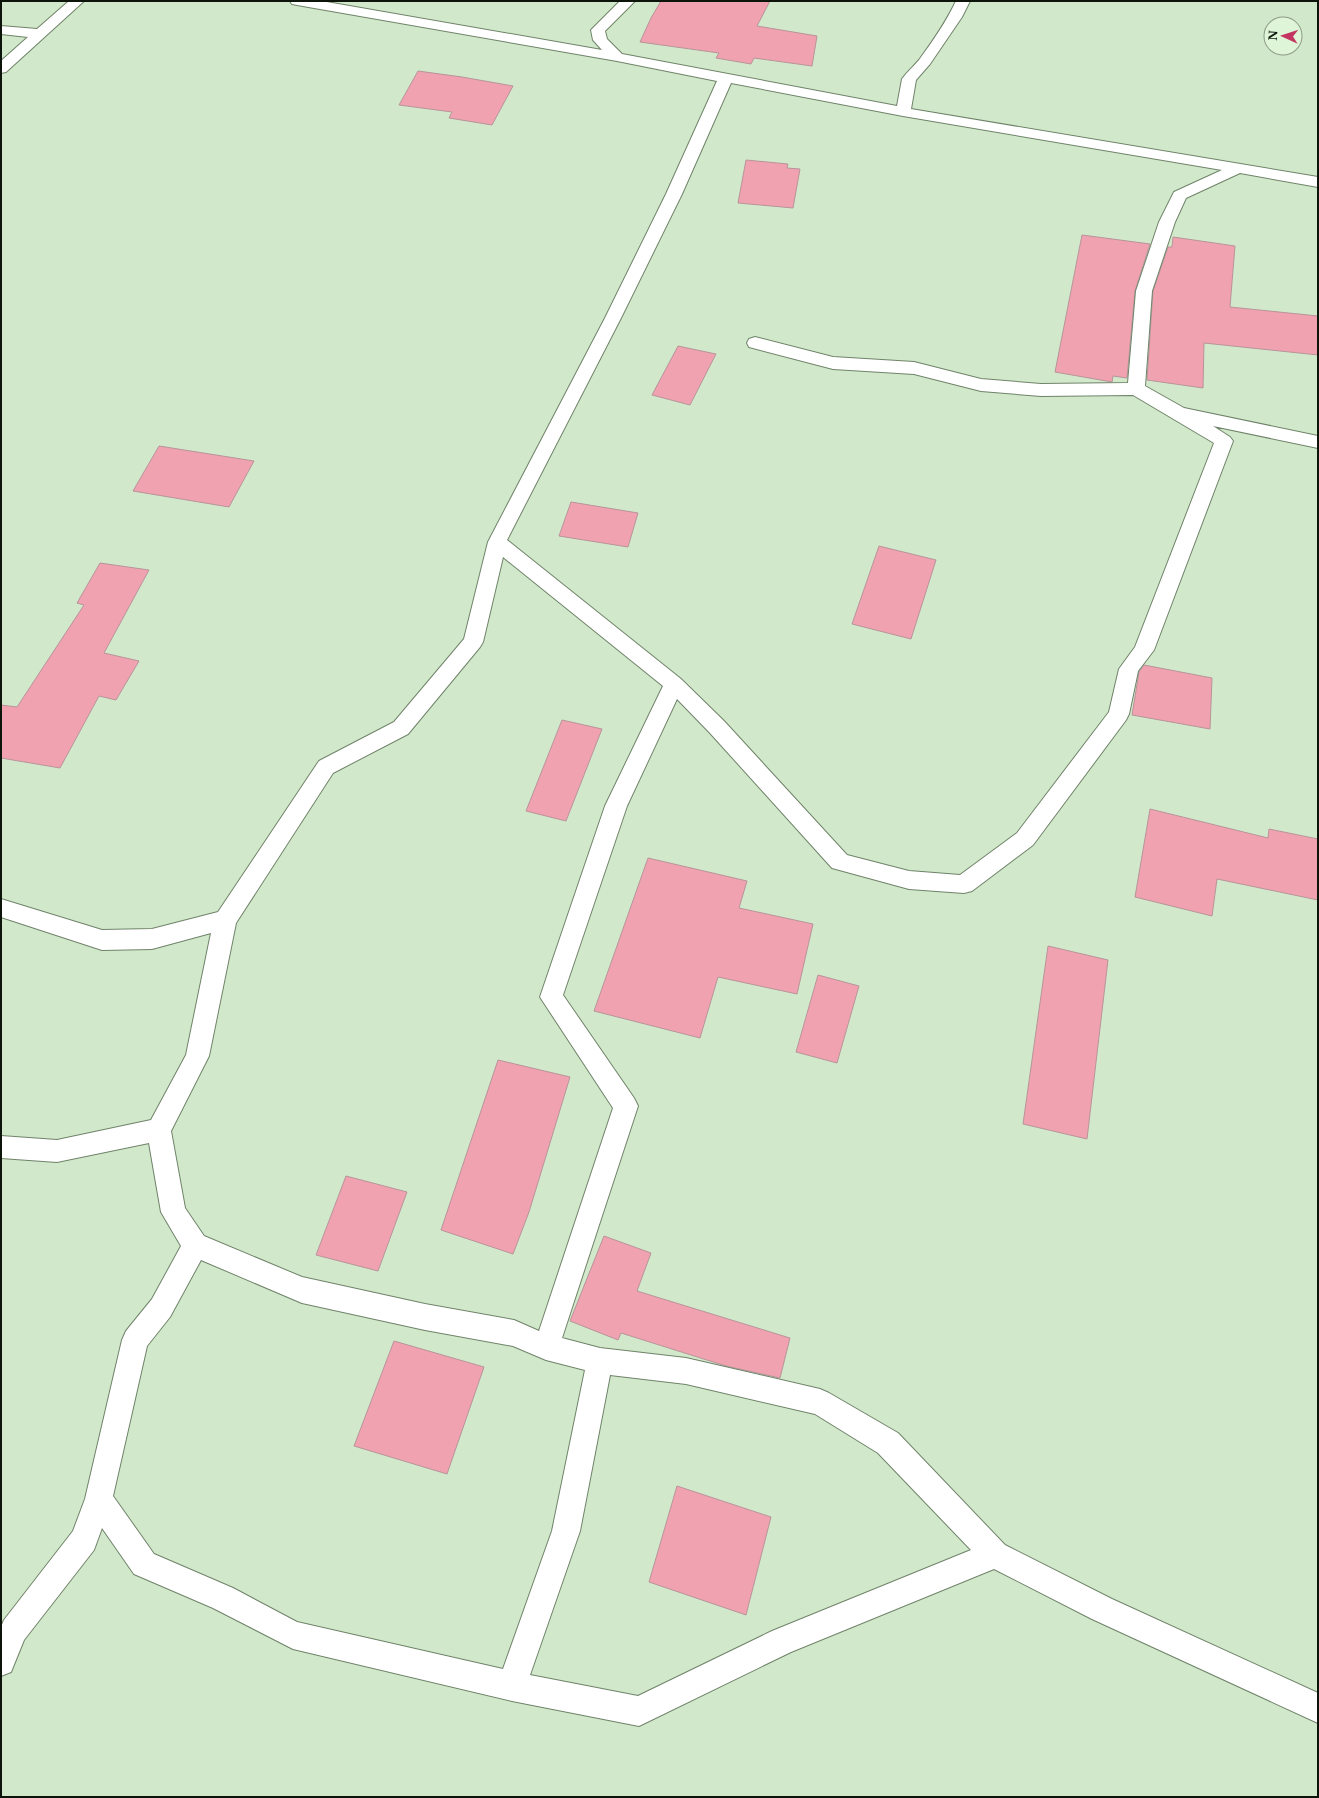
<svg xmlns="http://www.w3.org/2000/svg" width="1319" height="1798" font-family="'Libre Baskerville',serif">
<rect width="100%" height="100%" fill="#d2e8cb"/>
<!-- building -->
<g fill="#f0a2b1" stroke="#b8949a">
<path d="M661 1H770L757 26 817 36 812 66 754 58 751 64 716 58 719 53 640 42 651 18Z"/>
<path d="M418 71 462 77 513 86 492 125 449 118 452 112 399 105Z"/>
<path d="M746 160 788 164 787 168 800 169 793 208 738 203Z"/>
<path d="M1082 235 1150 244 1135 291 1127 378 1113 376 1112 382 1055 372Z"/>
<path d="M1173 237 1235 246 1230 307 1318 316V355L1204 343 1203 388 1147 380 1153 291 1168 247H1172Z"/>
<path d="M678 346 716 354 690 405 652 395Z"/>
<path d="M159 446 254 461 229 507 133 491Z"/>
<path d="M571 502 638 513 628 547 559 536Z"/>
<path d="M879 546 936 560 911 639 852 624Z"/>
<path d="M100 563 149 570 104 653 139 661 116 700 99 696 60 768 1 758V705L17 707 84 605 77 603Z"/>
<path d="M1144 665 1212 678 1210 729 1132 715 1139 672Z"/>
<path d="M562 720 602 729 566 821 526 811Z"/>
<path d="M1150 809 1268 838 1269 829 1318 839V900L1217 879 1212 916 1135 897Z"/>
<path d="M648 858 747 881 739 908 813 924 797 994 718 977 700 1038 594 1011Z"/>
<path d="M1048 946 1108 960 1087 1139 1023 1124Z"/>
<path d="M818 975 859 986 837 1063 796 1052Z"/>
<path d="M498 1060 570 1077 529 1212 513 1254 441 1230Z"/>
<path d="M346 1176 407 1192 378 1271 316 1255Z"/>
<path d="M604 1236 651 1253 637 1291 790 1338 780 1378 726 1366 621 1333 618 1340 570 1321Z"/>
<path d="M394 1341 484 1367 447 1474 354 1446Z"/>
<path d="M677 1486 771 1517 746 1615 649 1582Z"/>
</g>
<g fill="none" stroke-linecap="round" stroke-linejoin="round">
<!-- minor casing -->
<g stroke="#6f8369" stroke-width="2">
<g id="minor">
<path d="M69 1H84L6 72 1 73V61L28 37 1 34V26L37 29Z"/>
<path d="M290 1H321L602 50 593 40 591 30 620 1H635L605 31 607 39 622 54 897 106 902 79C907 72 913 67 919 60 933 41 946 22 956 1H970L962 17 930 64 916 80 911 109 1318 177V187L1240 173 1186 198 1175 222 1152 291 1145 386 1184 408 1318 436V448L1213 426 1230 437 1233 441 1154 650 1138 671 1129 714 1126 720 1033 845 972 891 964 893 909 889 832 868 710 733 677 699 627 806 563 995 634 1098 638 1106 562 1338 600 1348 686 1358 820 1389 829 1393 898 1433 1005 1545 1112 1599 1318 1693V1723L1092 1619 994 1569 791 1652 639 1726 512 1701 293 1649 213 1608 134 1574 102 1528 94 1550 24 1640 11 1672 1 1676V1627L4 1620 73 1531 85 1499 122 1340 126 1331 152 1299 181 1246 161 1212 149 1143 57 1162 1 1158V1136L57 1140 151 1120 186 1055 211 933 152 949 102 950 1 917V899L102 930 152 929 218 912 319 761 394 722 464 639 488 542 605 318 666 194 717 81 617 61 297 5 292 4ZM731 83 903 116 1222 170 1174 192 1159 222 1136 291 1128 383 1041 384 981 379 914 362 833 357 755 337 749 339 747 343 749 347 833 369 914 374 981 391 1041 396 1133 395 1214 443 1135 647 1119 669 1109 712 1017 833 960 875 909 871 847 855 724 721 681 679 507 540 621 318 682 194ZM503 557 663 686 605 806 540 997 613 1108 539 1331 514 1320 425 1304 302 1277 204 1236 185 1208 171 1131 209 1056 236 923 333 773 408 734 480 647 483 642ZM201 1260 302 1303 425 1330 513 1346 546 1360 585 1370 552 1531 503 1669 297 1622 233 1588 154 1554 113 1496 147 1346 170 1317ZM610 1375 686 1384 815 1414 878 1453 971 1550 772 1631 638 1696 530 1675 580 1531Z"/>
</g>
</g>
<!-- minor -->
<use href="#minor" fill="#fff" fill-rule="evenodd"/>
</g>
<!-- border -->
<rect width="1319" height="1798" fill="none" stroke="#0d150b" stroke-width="4"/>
<!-- north arrow -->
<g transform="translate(1283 36) rotate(273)"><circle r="19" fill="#dff5d8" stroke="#8b9b86"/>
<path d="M0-3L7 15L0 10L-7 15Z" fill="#c43662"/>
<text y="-6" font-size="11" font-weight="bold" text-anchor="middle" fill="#0d150b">N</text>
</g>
</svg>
